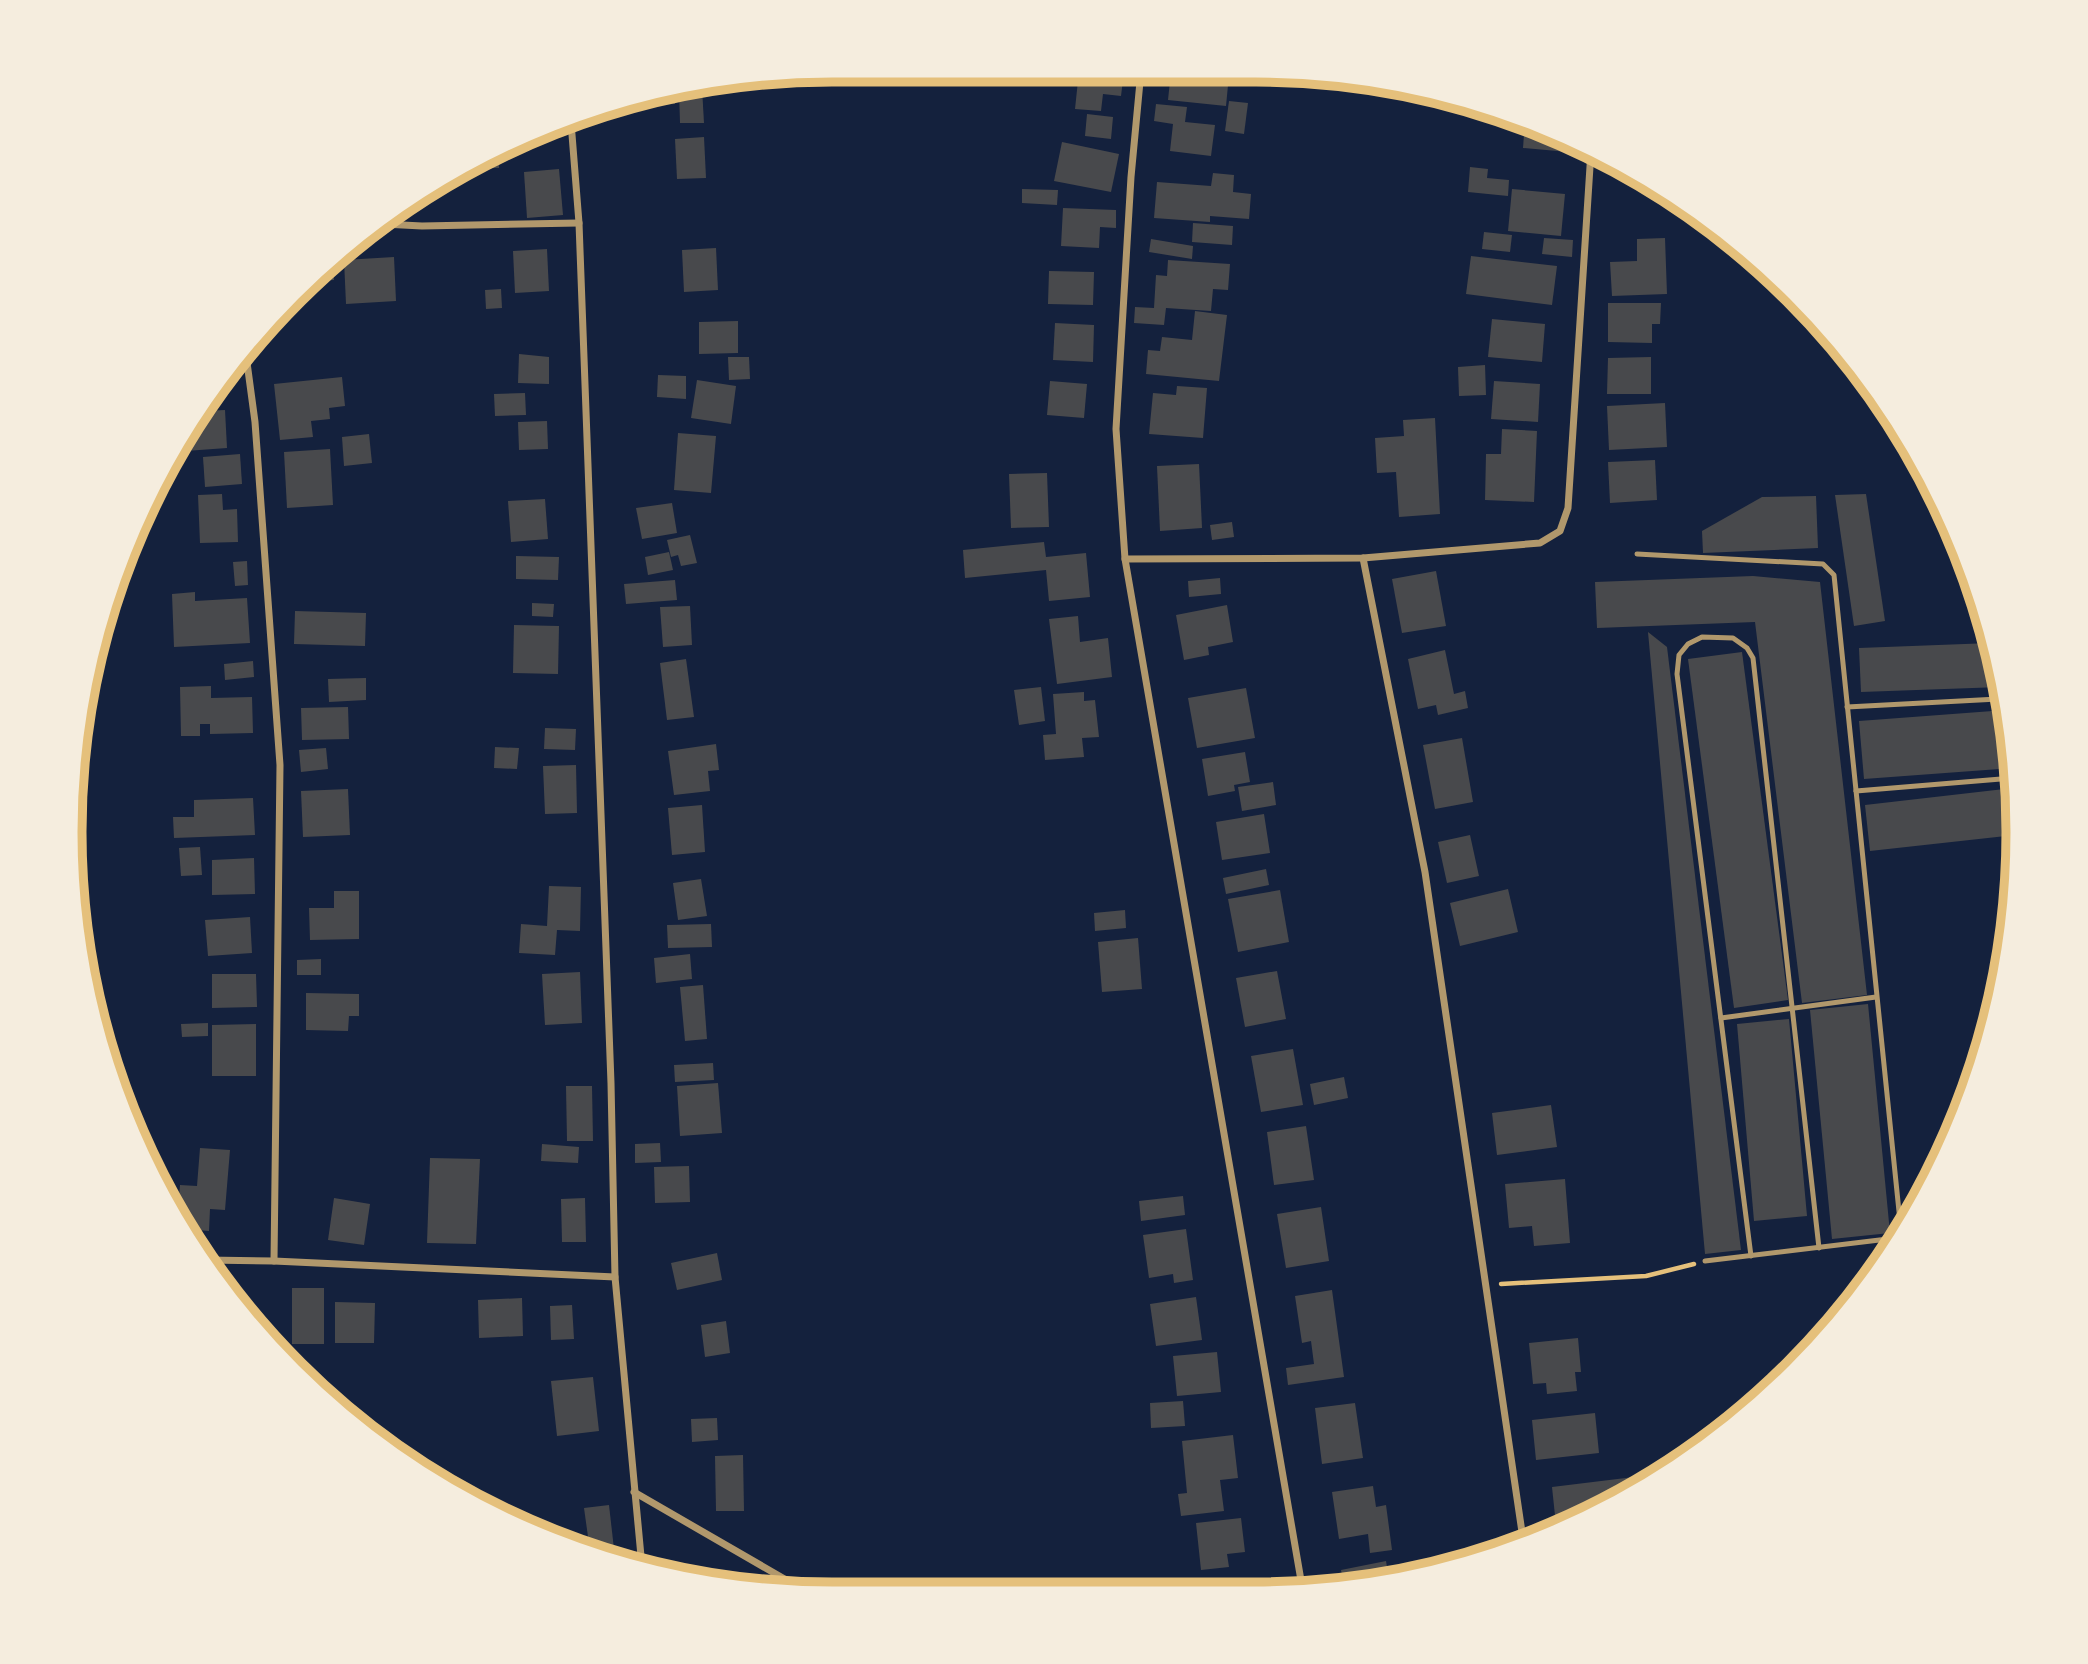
<svg xmlns="http://www.w3.org/2000/svg" width="2088" height="1664" font-family="Lora,serif">
<rect width="100%" height="100%" fill="#14213d"/>
<!-- building -->
<g fill="#48494c">
<path d="M1079 71 1124 72 1121 96 1103 94 1101 111 1075 109Z"/>
<path d="M1171 71H1246V77L1229 75 1226 106 1168 100Z"/>
<path d="M702 88 704 123H680L679 90Z"/>
<path d="M675 91V104L649 105V94Z"/>
<path d="M1229 101 1248 103 1244 134 1225 131Z"/>
<path d="M1156 104 1187 107 1185 122 1215 125 1211 156 1170 151 1173 124 1154 121Z"/>
<path d="M1087 114 1113 117 1111 139 1085 136Z"/>
<path d="M1525 121 1569 141 1568 152 1523 148Z"/>
<path d="M704 137 706 178 677 179 675 139Z"/>
<path d="M1062 142 1119 154 1111 192 1054 181Z"/>
<path d="M499 152V168H466V166Z"/>
<path d="M1470 167 1488 169 1487 178 1509 180 1508 196 1468 192Z"/>
<path d="M559 169 563 215 527 218 524 172Z"/>
<path d="M1213 173 1234 175 1233 192 1251 194 1249 219 1210 216V222L1154 218 1157 182 1211 186Z"/>
<path d="M1022 189 1058 190 1057 205 1022 203Z"/>
<path d="M1512 189 1565 194 1561 236 1508 231Z"/>
<path d="M1063 208 1116 210V228L1100 227 1099 248 1061 246Z"/>
<path d="M1193 223 1233 226 1232 245 1192 242Z"/>
<path d="M1484 232 1512 235 1510 252 1482 249Z"/>
<path d="M1544 238 1573 240 1572 257 1542 254Z"/>
<path d="M1665 238 1667 294 1612 296 1610 262 1637 261V239Z"/>
<path d="M1151 239 1193 246 1192 259 1149 252Z"/>
<path d="M716 248 718 290 684 292 682 250Z"/>
<path d="M547 249 549 291 515 293 513 251Z"/>
<path d="M1471 256 1557 266 1552 305 1466 294Z"/>
<path d="M394 257 396 301 346 304 344 260Z"/>
<path d="M1168 260 1230 264 1228 290 1213 289 1211 311 1166 308 1164 325 1134 323 1135 307 1154 308 1156 275 1167 276Z"/>
<path d="M333 263 334 280 316 281V276Z"/>
<path d="M1049 271 1094 272 1093 305 1048 304Z"/>
<path d="M501 289 502 308 486 309 485 290Z"/>
<path d="M1608 303H1661L1660 324H1652V343L1608 342Z"/>
<path d="M1195 311 1227 315 1219 381 1146 374 1148 350 1160 351 1162 337 1192 340Z"/>
<path d="M1492 319 1545 324 1542 362 1488 357Z"/>
<path d="M738 321V353L699 354V322Z"/>
<path d="M1055 323 1094 325 1093 362 1053 360Z"/>
<path d="M519 354 549 357V384L518 383Z"/>
<path d="M728 357H749L750 379 729 380Z"/>
<path d="M1651 357V394H1607L1608 358Z"/>
<path d="M1485 365 1486 395 1459 396 1458 367Z"/>
<path d="M658 375 686 376V399L657 397Z"/>
<path d="M342 377 345 406 329 408 330 419 311 421 313 437 280 440 274 384Z"/>
<path d="M697 380 736 386 731 424 691 418Z"/>
<path d="M1050 381 1087 384 1084 418 1047 415Z"/>
<path d="M1494 381 1540 384 1538 422 1491 419Z"/>
<path d="M1177 386 1207 388 1203 438 1149 434 1153 393 1176 395Z"/>
<path d="M525 393 526 415 495 416 494 394Z"/>
<path d="M1665 403 1667 447 1609 450 1607 406Z"/>
<path d="M225 410 227 448 172 452 202 411Z"/>
<path d="M1435 418 1440 514 1399 517 1396 472 1377 473 1375 438 1404 436 1403 420Z"/>
<path d="M547 421 548 449 519 450 518 422Z"/>
<path d="M1502 429 1537 431 1534 502 1485 500 1486 454H1501Z"/>
<path d="M678 433 716 436 711 493 674 490Z"/>
<path d="M369 434 372 463 344 466 342 437Z"/>
<path d="M330 449 333 505 287 508 284 452Z"/>
<path d="M240 454 242 484 205 487 203 457Z"/>
<path d="M1655 460 1657 500 1610 503 1608 462Z"/>
<path d="M1199 464 1202 528 1160 531 1157 466Z"/>
<path d="M1047 473 1049 527 1011 528 1009 474Z"/>
<path d="M222 494 223 510 237 509 238 542 200 543 198 495Z"/>
<path d="M1866 494 1885 621 1854 626 1835 495Z"/>
<path d="M1816 496 1818 548 1703 553 1702 531 1762 497Z"/>
<path d="M545 499 548 539 511 542 508 501Z"/>
<path d="M672 503 677 533 642 539 636 508Z"/>
<path d="M1232 522 1234 537 1212 540 1210 525Z"/>
<path d="M690 535 697 563 681 566 678 555 671 557 667 540Z"/>
<path d="M1044 542 1046 557 1086 553 1090 597 1049 601 1046 570 965 578 963 550Z"/>
<path d="M669 552 673 570 648 575 645 557Z"/>
<path d="M516 556 559 557 558 580 516 579Z"/>
<path d="M247 561 248 585 235 586 233 562Z"/>
<path d="M1436 571 1446 626 1402 633 1392 579Z"/>
<path d="M1753 576 1820 582 1867 995 1802 1003 1755 622 1597 628 1595 582Z"/>
<path d="M1220 578 1221 594 1189 597 1188 581Z"/>
<path d="M675 580 677 600 626 604 624 584Z"/>
<path d="M195 592V601L247 598 250 643 174 647 172 594Z"/>
<path d="M532 603 554 604 553 617 532 616Z"/>
<path d="M1227 605 1233 642 1208 647 1209 655 1184 660 1176 615Z"/>
<path d="M690 606 692 645 663 647 660 607Z"/>
<path d="M295 611 366 613 365 646 294 644Z"/>
<path d="M1078 616 1080 642 1108 638 1112 677 1057 684 1049 619Z"/>
<path d="M514 625 559 626 558 674 513 673Z"/>
<path d="M1648 632 1667 647 1741 1250 1705 1254Z"/>
<path d="M1991 643 2001 687 1861 692 1859 648Z"/>
<path d="M1445 650 1454 694 1465 691 1468 708 1438 715 1436 705 1418 709 1408 659Z"/>
<path d="M1742 652 1788 1000 1734 1008 1688 659Z"/>
<path d="M686 659 694 717 667 720 660 663Z"/>
<path d="M253 661 254 677 225 680 224 664Z"/>
<path d="M366 678V700L329 702 328 679Z"/>
<path d="M211 686V698L252 697 253 733 210 734V724H200V736H181L180 687Z"/>
<path d="M1041 687 1045 721 1019 725 1014 690Z"/>
<path d="M1246 688 1255 738 1197 748 1188 698Z"/>
<path d="M1084 692V701L1095 700 1099 737 1082 738 1084 757 1045 760 1043 735 1056 734 1053 694Z"/>
<path d="M348 707 349 739 302 740 301 708Z"/>
<path d="M2006 710 2012 733 2013 768 1864 779 1859 721Z"/>
<path d="M545 728 576 729 575 750 544 749Z"/>
<path d="M1462 738 1473 802 1435 809 1423 745Z"/>
<path d="M716 744 719 770 708 771 710 791 674 795 668 751Z"/>
<path d="M495 747 519 748 517 769 494 768Z"/>
<path d="M326 748 328 769 301 772 299 750Z"/>
<path d="M1245 752 1250 782 1234 785 1235 791 1208 796 1202 759Z"/>
<path d="M576 765 577 813 545 814 543 766Z"/>
<path d="M1273 782 1276 805 1242 811 1238 787Z"/>
<path d="M2013 788 2015 835 1870 851 1865 805Z"/>
<path d="M348 789 350 835 303 837 301 791Z"/>
<path d="M253 798 255 835 174 838 173 817H194V800Z"/>
<path d="M702 805 705 852 672 855 668 808Z"/>
<path d="M1264 814 1270 853 1222 860 1216 822Z"/>
<path d="M1470 835 1479 876 1447 883 1438 842Z"/>
<path d="M200 847 202 875 181 876 179 848Z"/>
<path d="M73 853H86V873H75Z"/>
<path d="M254 858 255 894 212 895V860Z"/>
<path d="M1266 869 1269 885 1226 894 1223 878Z"/>
<path d="M701 879 707 916 678 920 673 883Z"/>
<path d="M549 886 581 887 580 931 557 930 555 955 519 953 521 924 547 926Z"/>
<path d="M1508 889 1518 932 1460 946 1450 903Z"/>
<path d="M1280 890 1289 942 1238 952 1228 899Z"/>
<path d="M334 891H359V939L310 940 309 908H334Z"/>
<path d="M1125 910 1126 928 1095 931 1094 913Z"/>
<path d="M250 917 252 953 208 956 205 920Z"/>
<path d="M711 924 712 947 668 948 667 925Z"/>
<path d="M1138 938 1142 989 1102 992 1098 942Z"/>
<path d="M690 954 692 979 656 983 654 958Z"/>
<path d="M321 959V975H297V960Z"/>
<path d="M1277 971 1286 1019 1245 1027 1236 978Z"/>
<path d="M580 972 582 1023 545 1025 542 974Z"/>
<path d="M212 974H256L257 1007 212 1008Z"/>
<path d="M703 985 707 1039 685 1041 680 987Z"/>
<path d="M306 993 359 994V1016H349L348 1031 306 1030Z"/>
<path d="M1868 1004 1890 1233 1832 1239 1810 1010Z"/>
<path d="M1789 1019 1807 1216 1754 1221 1737 1024Z"/>
<path d="M208 1023V1036L182 1037 181 1024Z"/>
<path d="M256 1024V1076H212V1025Z"/>
<path d="M1293 1049 1303 1105 1261 1112 1251 1056Z"/>
<path d="M713 1063 714 1080 675 1082 674 1065Z"/>
<path d="M1344 1077 1348 1098 1314 1105 1310 1084Z"/>
<path d="M718 1083 722 1133 680 1136 677 1086Z"/>
<path d="M566 1086H592L593 1141H567Z"/>
<path d="M1551 1105 1557 1147 1497 1155 1492 1113Z"/>
<path d="M1306 1126 1314 1180 1274 1185 1267 1132Z"/>
<path d="M660 1143 661 1162 635 1163V1144Z"/>
<path d="M542 1144 579 1147 578 1163 541 1161Z"/>
<path d="M200 1148 230 1150 225 1210 210 1209 209 1231 184 1229 177 1220 180 1185 197 1186Z"/>
<path d="M430 1158 480 1159 476 1244 427 1243Z"/>
<path d="M689 1166 690 1202 655 1203 654 1167Z"/>
<path d="M1565 1179 1570 1243 1534 1246 1532 1226 1509 1228 1505 1184Z"/>
<path d="M1183 1196 1185 1215 1141 1221 1139 1201Z"/>
<path d="M334 1198 370 1204 364 1245 328 1240Z"/>
<path d="M585 1198 586 1242H562L561 1199Z"/>
<path d="M1321 1207 1329 1261 1286 1268 1277 1214Z"/>
<path d="M1186 1229 1193 1280 1174 1283 1173 1274 1149 1278 1143 1235Z"/>
<path d="M717 1253 722 1280 677 1290 671 1263Z"/>
<rect x="292" y="1288" width="32" height="56"/>
<path d="M1332 1290 1344 1377 1288 1385 1286 1368 1314 1364 1311 1341 1302 1343 1295 1296Z"/>
<path d="M1196 1297 1202 1340 1156 1346 1150 1304Z"/>
<path d="M522 1298 523 1336 479 1338 478 1300Z"/>
<path d="M335 1302 375 1303 374 1343H335Z"/>
<path d="M572 1305 574 1339 551 1340 550 1306Z"/>
<path d="M726 1321 730 1353 705 1357 701 1325Z"/>
<path d="M1578 1338 1581 1372H1575L1577 1391 1547 1394 1546 1383 1533 1384 1529 1343Z"/>
<path d="M1217 1352 1221 1392 1177 1396 1173 1356Z"/>
<path d="M593 1377 599 1431 557 1436 551 1381Z"/>
<path d="M1183 1401 1185 1426 1151 1428 1150 1403Z"/>
<path d="M1355 1403 1363 1458 1322 1464 1315 1408Z"/>
<path d="M1595 1413 1599 1453 1536 1460 1532 1420Z"/>
<path d="M717 1418 718 1440 692 1442 691 1419Z"/>
<path d="M1233 1435 1238 1478 1220 1480 1224 1511 1181 1516 1178 1494 1187 1493 1182 1441Z"/>
<path d="M743 1455 744 1511H716L715 1456Z"/>
<path d="M1642 1476 1643 1487 1637 1492 1556 1525 1552 1487Z"/>
<path d="M1373 1486 1376 1507 1386 1505 1392 1550 1370 1553 1368 1534 1339 1539 1332 1492Z"/>
<path d="M609 1505 614 1549 590 1551 584 1508Z"/>
<path d="M1241 1518 1245 1552 1227 1554 1229 1567 1201 1570 1196 1523Z"/>
<path d="M1386 1561 1389 1579 1344 1586 1341 1570Z"/>
</g>
<g fill="none" stroke-linecap="round" stroke-linejoin="round">
<!-- path -->
<path stroke="#e5c07b" stroke-width="4.5" d="M1501 1284 1646 1276 1694 1264"/>
<!-- service -->
<g stroke="#b1986c" stroke-width="5">
<path d="M1637 554 1823 564 1834 575 1901 1231"/>
<path d="M1847 707 1998 699"/>
<path d="M1856 791 2013 778"/>
<path d="M1721 1018 1876 997"/>
<path d="M1751 1256 1677 674 1679 655 1688 644 1702 637 1733 638 1747 648 1753 658 1819 1248"/>
<path d="M1705 1261 1896 1238"/>
</g>
<!-- minor -->
<g stroke="#b1986c" stroke-width="7">
<path d="M1141 71 1131 177 1116 429 1125 559 1303 1592"/>
<path d="M571 122 579 223 611 1083 615 1277 642 1567"/>
<path d="M383 224 422 226 579 223"/>
<path d="M246 355 255 422 280 765 274 1261"/>
<path d="M1363 558 1425 872 1523 1539"/>
<path d="M1125 559 1363 558 1540 543 1560 531 1568 508 1591 151"/>
<path d="M206 1260 274 1261 615 1277"/>
<path d="M634 1492 807 1592"/>
</g>
</g>
<!-- crop -->
<path d="M0 0H2088V1664H0ZM832 82H1256A750 750 0 0 1 2006 832V832A750 750 0 0 1 1256 1582H832A750 750 0 0 1 82 832V832A750 750 0 0 1 832 82Z" fill="#f5edde" fill-rule="evenodd"/>
<path fill="none" stroke="#e5c07b" stroke-width="9" d="M832 82H1256A750 750 0 0 1 2006 832V832A750 750 0 0 1 1256 1582H832A750 750 0 0 1 82 832V832A750 750 0 0 1 832 82Z"/>
</svg>
